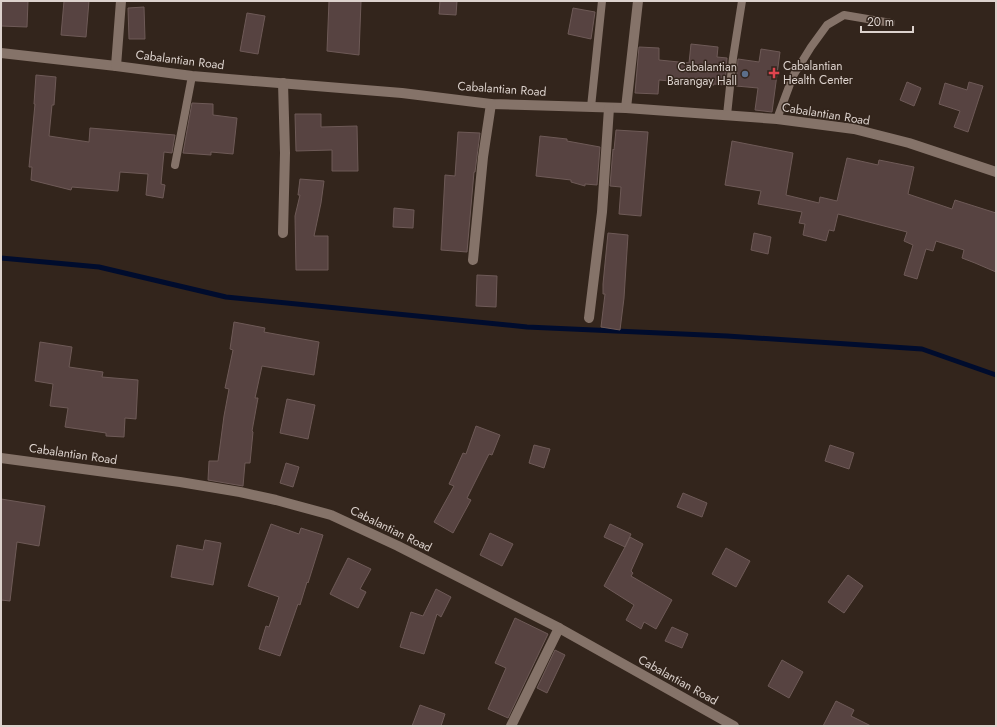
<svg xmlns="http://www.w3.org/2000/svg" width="997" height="727" font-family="Jost,sans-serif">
<rect width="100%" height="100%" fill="#33251c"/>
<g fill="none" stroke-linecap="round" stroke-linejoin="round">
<!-- stream -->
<path stroke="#000c2d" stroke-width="5" d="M1 258 99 267 226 297 527 327 727 336 922 349 996 375"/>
</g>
<!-- building -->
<g fill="#574341" stroke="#6e5a57">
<path d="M2 1H28L27 27 1 26Z"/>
<path d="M64 1H89L86 37 61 35Z"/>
<path d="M329 1H361L359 55 327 51Z"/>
<path d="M440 1H457L456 15 439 14Z"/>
<path d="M144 7 145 39H129L128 8Z"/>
<path d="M573 8 595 12 591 39 568 34Z"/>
<path d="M247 13 265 16 258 54 240 51Z"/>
<path d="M691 44 718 47 717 57 727 58 725 85 714 84V85L659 80 658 94 635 93 639 47 659 48V60L689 63Z"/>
<path d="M761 49 780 52 772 112 755 110 758 88 736 86 738 59 759 62Z"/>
<path d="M36 75 56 77 54 105H52L49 136 89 142 90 128 175 135 172 153 164 152 161 184 165 185 163 198 146 195 148 174 120 172 118 191 72 187 71 190 31 180 32 167H29L35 104H34Z"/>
<path d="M907 82 921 88 914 106 900 100Z"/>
<path d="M969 82 983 86 968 132 954 127 960 111 939 104 945 83 967 90Z"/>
<path d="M192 103 213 104V115L237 118 233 154 211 152V155L183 153Z"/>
<path d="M295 114H321V127L357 126 358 171H332V150L296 151Z"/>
<path d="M616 130 648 132 641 216 619 214 621 187 610 186 613 149 614 150Z"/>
<path d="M458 132 480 133 475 172H474L467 252 441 250 445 175 455 176Z"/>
<path d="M540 136 567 139V141L600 147 597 185 585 184V186L571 182V180L536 176Z"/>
<path d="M732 141 793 153 786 195 819 203 820 197 837 201 847 158 878 165 879 160 914 167 908 194 952 209 955 200 996 213V272L975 263 962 258 964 250 936 241 933 251 926 249 917 279 904 275 913 245 904 241 907 232 838 214 834 231 829 230 826 241 803 235 805 224 799 223 802 212 758 204 761 191 725 185Z"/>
<path d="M300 179 324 181 321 203 314 236H328V270H296L295 216 300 195H298Z"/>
<path d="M394 208 414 210 413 228 393 227Z"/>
<path d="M608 233 628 235 624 298 620 330 601 327 605 294H603V284Z"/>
<path d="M754 233 771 237 768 254 751 250Z"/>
<path d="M477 275 497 276 496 307 476 306Z"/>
<path d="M234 322 265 328 264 332 319 342 314 375 262 366 255 398H258L252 431 253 432 250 463H245L243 486 208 480 209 461H218L224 416 229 389 225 388 233 350 230 349Z"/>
<path d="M40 342 72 347 69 367 103 372 102 377 138 380 136 419 125 418 124 437 106 436V433L65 427 68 408 50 406 53 384 35 381Z"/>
<path d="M287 399 315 405 308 439 280 433Z"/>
<path d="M476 426 500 435 492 455 489 454 467 498 471 500 453 533 434 522 454 486 449 484 463 453 466 454Z"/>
<path d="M534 445 550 449 544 468 529 463Z"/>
<path d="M830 445 854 453 849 469 825 461Z"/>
<path d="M286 463 299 467 293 487 280 483Z"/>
<path d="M683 493 707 503 702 517 677 507Z"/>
<path d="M1 499 45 506 39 546 17 542 10 601 1 600Z"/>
<path d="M271 524 299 534 301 528 323 535 308 583 307 582 300 605 298 604 280 656 259 649 266 626 269 627 279 597 248 586Z"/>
<path d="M610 524 631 534 625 547 630 537 643 544 631 571 633 573 631 576 672 600 656 629 644 622 641 629 626 620 634 605 604 586 625 547 604 537Z"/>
<path d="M490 533 513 544 502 566 480 555Z"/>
<path d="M205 540 221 543 213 585 171 577 177 545 203 550Z"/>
<path d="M726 548 750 561 736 587 712 574Z"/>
<path d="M348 558 371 569 360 589 366 592 358 608 330 594Z"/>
<path d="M848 575 863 586 844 613 828 602Z"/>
<path d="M436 589 451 597 441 617 437 614 424 654 400 647 411 612 423 616Z"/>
<path d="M515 618 548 634 508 718 488 709 506 668 495 663Z"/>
<path d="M672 627 688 634 682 648 665 641Z"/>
<path d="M555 650 565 655 547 693 537 688Z"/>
<path d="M782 660 803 672 789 698 768 686Z"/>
<path d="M836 701 854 710 851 716 871 726H823Z"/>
<path d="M420 705 445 714 441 726H412Z"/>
</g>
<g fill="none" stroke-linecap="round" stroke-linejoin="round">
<!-- service -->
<g stroke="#857369" stroke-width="8">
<path d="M591 107 602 1"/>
<path d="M727 115 733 58 742 1"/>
<path d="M777 119 793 76 811 47 827 25 844 15 891 23"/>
<path d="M175 165 192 76"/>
</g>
<!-- minor -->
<g stroke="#857369" stroke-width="10">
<path d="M1 53 116 66 192 76 402 93 491 104 626 108 777 119 854 129 909 143 996 172"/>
<path d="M116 66 121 1"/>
<path d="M283 83 285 153 283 233"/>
<path d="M626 108 638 1"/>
<path d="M473 260 483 157 491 104"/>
<path d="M589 318 602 212 609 108"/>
<path d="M511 726 559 628"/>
</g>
<!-- tertiary -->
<path stroke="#857369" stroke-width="10" d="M1 458 180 482 240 492 276 500 331 515 398 546 559 628 734 726"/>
</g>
<!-- markers -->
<path fill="#e0444e" stroke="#33251c" stroke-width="1.5" d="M772 67h4v4h4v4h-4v4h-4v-4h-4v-4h4z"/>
<circle fill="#5c6f8a" stroke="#33251c" stroke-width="1.5" cx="745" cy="74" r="4"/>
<g text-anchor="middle" stroke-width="3" stroke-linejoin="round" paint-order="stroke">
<!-- street labels -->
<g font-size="12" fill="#dcd2cd" stroke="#33251c">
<text transform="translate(180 60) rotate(7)" y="4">Cabalantian Road</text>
<text transform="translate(502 89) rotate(4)" y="4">Cabalantian Road</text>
<text transform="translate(826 114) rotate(9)" y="4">Cabalantian Road</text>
<text transform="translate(73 454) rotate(8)" y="4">Cabalantian Road</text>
<text transform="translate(391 529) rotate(26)" y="4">Cabalantian Road</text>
<text transform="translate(678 680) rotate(29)" y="4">Cabalantian Road</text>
</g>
<!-- poi labels -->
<g font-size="12" fill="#dcd2cd" stroke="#33251c" text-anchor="start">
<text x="783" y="70">Cabalantian<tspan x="783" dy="14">Health Center</tspan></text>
<text x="737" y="71" text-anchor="end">Cabalantian<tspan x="737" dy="14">Barangay Hall</tspan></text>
</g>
</g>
<!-- border -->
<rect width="997" height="727" fill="none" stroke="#dcd2cd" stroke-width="4"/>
<!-- scale -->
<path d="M861 26v6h52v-6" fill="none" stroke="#dcd2cd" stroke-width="2"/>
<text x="867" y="26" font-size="12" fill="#dcd2cd" stroke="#33251c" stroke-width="3" paint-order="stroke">20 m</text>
</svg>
